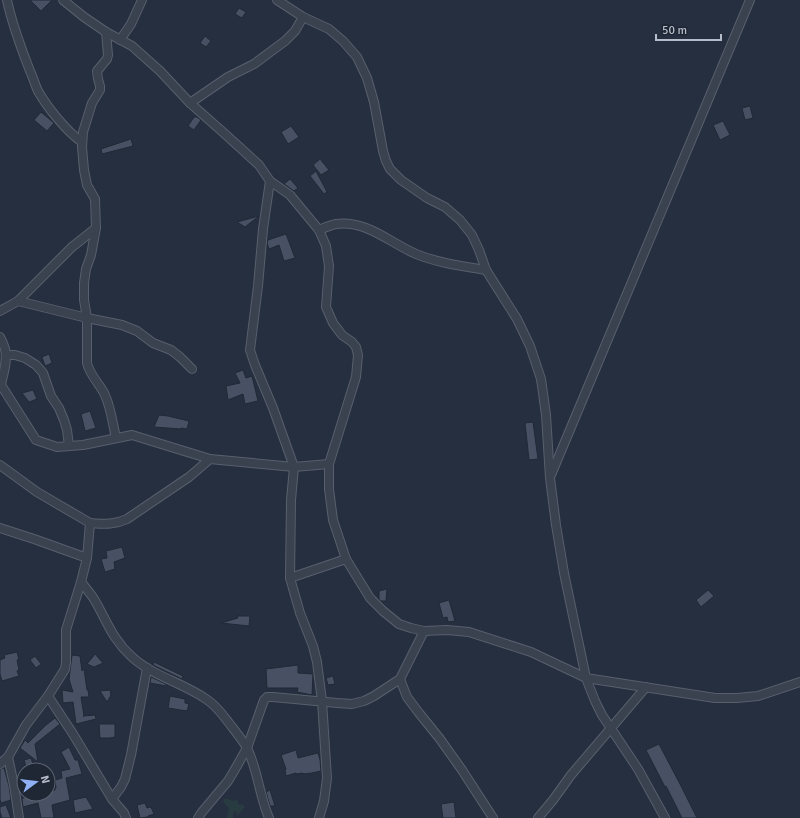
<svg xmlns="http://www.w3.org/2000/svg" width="800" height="818" font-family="Signika,sans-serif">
<rect width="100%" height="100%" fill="#262f3f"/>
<!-- green -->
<path fill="#283b40" d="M223 799H228L233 801 237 799 239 805 242 804 245 807 238 815H236L237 812 236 811 233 814V818H227L229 808 224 803Z"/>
<!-- building -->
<g fill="#475163" stroke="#212836">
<path d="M30 0H52L41 11Z"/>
<path d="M239 8 246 12 242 18 235 14Z"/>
<path d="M205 36 211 41 206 47 200 43Z"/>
<path d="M750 106 753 118 745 120 742 108Z"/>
<path d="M41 112 54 123 47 131 34 120Z"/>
<path d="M194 117H197L201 120 194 130 188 126Z"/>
<path d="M723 121 730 135 720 140 713 125Z"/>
<path d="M291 126 299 137 288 144 281 132Z"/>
<path d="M131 139 133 146 102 154 101 149Z"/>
<path d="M320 159 329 170 321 175 313 165Z"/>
<path d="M316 171 327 192 324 194 310 176Z"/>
<path d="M290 179 298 188 294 191 284 184Z"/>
<path d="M259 216 245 227 237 222Z"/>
<path d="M286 234 295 258 284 261 279 245 269 249 267 243 268 240Z"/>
<path d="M49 354 52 363 45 366 42 357Z"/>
<path d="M243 370 246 378 252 376 258 401 245 404 243 394 228 400 226 386 240 383 235 373Z"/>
<path d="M33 390 37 399 29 402 22 393Z"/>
<path d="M90 411 96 428 85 431 81 414Z"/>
<path d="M159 415 168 416 189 421 187 429 181 428V429L154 427Z"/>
<path d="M533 422 538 459 529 460 525 423Z"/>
<path d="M122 547 125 558 114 562 115 569 105 572 101 559 107 558 106 551Z"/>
<path d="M387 589 386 601H380L379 599V591Z"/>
<path d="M708 590 714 596 701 607 696 600Z"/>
<path d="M449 600 455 621 448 622 447 617 443 618 439 603Z"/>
<path d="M237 616H250L249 626 221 623 238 618Z"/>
<path d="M17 652 19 660H17L19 670 17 671 19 676 2 681 0 674V660L5 658 4 655Z"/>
<path d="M95 654 103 663 94 667 87 664Z"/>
<path d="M72 655 80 656 82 671 84 669 87 690H88L89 697H81L84 716H83L95 715 96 719 76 724 73 702 63 703 62 690 73 692 69 679Z"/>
<path d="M35 656 41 664 36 668 30 660Z"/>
<path d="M154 662 183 676 182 679 153 665Z"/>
<path d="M298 665V673L313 674 312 695 297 692 298 688H267L266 669Z"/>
<path d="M333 676 335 684 328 685 326 678Z"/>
<path d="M151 677 166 684V686L150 683Z"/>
<path d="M110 690 111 695 107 702 100 691Z"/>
<path d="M170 696 185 699V703L189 704 187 711 168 708Z"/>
<path d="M55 718 60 724 35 744 38 762 20 748 25 740 28 743 46 725Z"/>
<path d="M99 724H115V737L110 738H100Z"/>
<path d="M659 744 680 784 697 818H682L666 786 665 787 646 750Z"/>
<path d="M69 747 75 760H78L82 774 66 778 70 800 52 805 54 818H41L38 803 23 807 22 798 45 795 44 794H48V791L55 790V788H56L55 780 62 778 61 771 70 769 61 752Z"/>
<path d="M296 750 298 758 318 753 320 760 321 771 312 773 303 774V773L296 774V773L286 776 285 770 286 769 281 755Z"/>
<path d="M31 758 35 770H27L24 760Z"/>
<path d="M4 768 9 786 11 800 1 803 0 799V769Z"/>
<path d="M270 790 275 806H270L266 792Z"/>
<path d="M86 797 93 809 75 813 73 800Z"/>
<path d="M454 802 456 818H443L441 804Z"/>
<path d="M145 803 147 808 151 807 154 814 148 816V817L140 818 137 805Z"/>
<path d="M6 805 11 818H2L0 812V807Z"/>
</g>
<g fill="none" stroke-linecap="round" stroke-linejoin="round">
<!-- minor casing -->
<g stroke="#585f6d" stroke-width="10">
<g id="minor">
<path d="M7 0C12 24 21 48 30 71 33 77 35 85 38 91 47 107 67 132 82 142"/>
<path d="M63 0 84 17 106 32 132 46 160 71 190 103 225 134 259 165 270 181 263 229 258 286 250 350 255 365 273 408 294 467 291 500 290 578 300 613 313 646 317 662 322 701 327 778 324 801 319 818"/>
<path d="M277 0 303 17 329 29 343 41 357 57 367 78 374 102 383 151 386 161 390 169 401 180 427 198 445 207 460 220 472 235 479 250 486 270 517 319 530 346 541 379 546 415 550 478 556 525 564 573 586 678 715 698H737L758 696 800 682"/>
<path d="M120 40 131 24 142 0"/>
<path d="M190 103 228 77 254 64 285 41 295 31 303 17"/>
<path d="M270 181 290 195 319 230 326 246 329 266 326 307 333 323 342 335 352 342 356 347 358 355 356 377 329 464V489L333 520 346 559"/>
<path d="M96 228 91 255 86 269 84 283V300L87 318V363C90 376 100 384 105 395 111 408 113 425 116 438"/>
<path d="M319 230C324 228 330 225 336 224 367 220 390 243 416 254 438 263 462 266 486 270"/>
<path d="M18 301 87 318 122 325 137 331 153 343 171 350 180 357 192 369"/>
<path d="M0 311 18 301 72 247 96 228 95 199 87 185 84 170 82 147 83 132 92 103 100 90V86L98 79 97 71 107 59 108 55 106 32"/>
<path d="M0 337C2 341 4 345 5 349 8 361 3 374 1 385L36 440 57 447 83 445 132 435 210 459 294 467 329 464"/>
<path d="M6 355H15L25 358 36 365 43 373 51 396 59 408 64 420 67 430 69 446"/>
<path d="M0 465 37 492 90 523 87 558 81 582 66 630V662L65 669 48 696 26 725 8 757 0 764"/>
<path d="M551 475 750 0"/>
<path d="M90 523C105 524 114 525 127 519L189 477 210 459"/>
<path d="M0 528 34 539 87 558"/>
<path d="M290 578 346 559 370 598 383 611 399 624 411 628 424 631 447 630 469 632 531 652 586 678 595 701 602 715 638 769 665 818"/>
<path d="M81 582C85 587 90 593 94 599 107 621 112 639 132 657 153 676 183 683 206 699 216 705 222 714 229 723 235 731 242 739 247 748 258 770 259 795 269 818"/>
<path d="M400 679 407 697 419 713 440 739 462 770 493 818"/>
<path d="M48 696 73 734 112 799 124 813 126 818"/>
<path d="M8 757 14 785 19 818"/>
<path d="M112 799 121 787 125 779 131 755 147 668"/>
<path d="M198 818 202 812 228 781 234 771 247 748 264 700 267 697H273L337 703 352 704 364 701 374 696 400 679 424 631"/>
<path d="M538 818 553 800 571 775 646 687"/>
</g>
</g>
<!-- minor -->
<use href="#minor" stroke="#3a414f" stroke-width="8"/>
</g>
<!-- north arrow -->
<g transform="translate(36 782) rotate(75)"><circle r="19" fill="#1f2634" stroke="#5b6270"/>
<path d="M0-3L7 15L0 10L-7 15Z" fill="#90b0f5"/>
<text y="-6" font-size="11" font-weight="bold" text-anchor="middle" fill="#b6bcca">N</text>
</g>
<!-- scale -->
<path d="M656 34v6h65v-6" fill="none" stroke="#b6bcca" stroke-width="2"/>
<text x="662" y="34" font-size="12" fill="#b6bcca" stroke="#1f2634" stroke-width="3" paint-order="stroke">50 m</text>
</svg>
